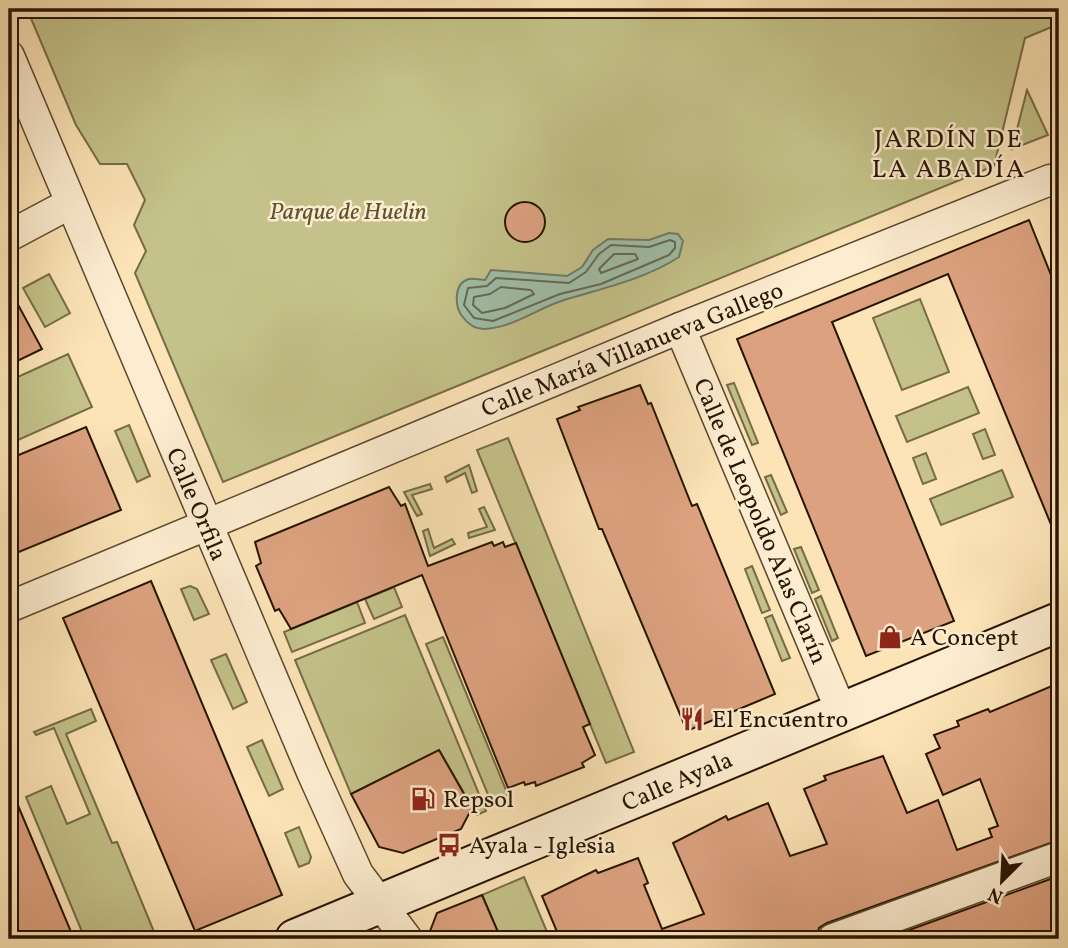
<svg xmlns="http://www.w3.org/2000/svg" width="1068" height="948" font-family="Vollkorn,serif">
<rect width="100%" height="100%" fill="#fce4b6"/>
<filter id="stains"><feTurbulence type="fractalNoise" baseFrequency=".00286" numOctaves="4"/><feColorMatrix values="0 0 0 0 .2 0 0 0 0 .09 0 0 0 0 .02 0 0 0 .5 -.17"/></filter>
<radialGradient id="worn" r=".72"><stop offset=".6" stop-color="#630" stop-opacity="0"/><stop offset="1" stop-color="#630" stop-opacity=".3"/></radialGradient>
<!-- green -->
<g fill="#c4c28a" stroke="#766c46" stroke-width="2">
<path d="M27 9H1059V24L1025 38 994 166 223 482 135 273 146 251 134 225 145 200 127 164H100L76 125Z"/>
<path d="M1027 90 1048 135 1012 149Z"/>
<path d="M49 274 70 313 45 327 23 288Z"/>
<path d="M920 299 949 372 902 390 873 318Z"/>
<path d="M68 354 92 407 9 444V381Z"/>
<path d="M734 383 758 443 752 445 727 385Z"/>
<path d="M968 387 979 413 907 442 896 416Z"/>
<path d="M129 425 150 476 137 482 115 431Z"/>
<path d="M985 429 995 455 983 459 973 434Z"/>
<path d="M508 438 634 752 606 763 477 450Z"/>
<path d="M926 453 936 479 923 484 913 458Z"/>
<path d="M469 465 477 491 472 493 465 473 447 482 445 477Z"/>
<path d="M1002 470 1013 497 941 525 930 499Z"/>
<path d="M771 475 787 512 781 515 765 477Z"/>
<path d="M430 484 432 489 412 495 422 514 417 516 404 492Z"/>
<path d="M484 507 495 530 469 538 468 533 487 527 479 509Z"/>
<path d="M428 529 434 548 452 539 455 544 430 556 423 531Z"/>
<path d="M801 547 819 590 812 593 794 549Z"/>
<path d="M752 566 770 610 762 613 745 569Z"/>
<path d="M190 586 197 589 209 614 194 620 181 589Z"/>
<path d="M394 587 402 607 374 619 365 599Z"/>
<path d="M821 596 838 638 832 641 815 599Z"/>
<path d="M357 602 365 623 292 652 284 632Z"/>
<path d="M405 615 486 811 477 815 439 750 351 794 295 660Z"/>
<path d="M772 615 790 658 782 661 765 618Z"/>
<path d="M443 637 508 795 491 802 426 644Z"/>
<path d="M226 654 247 702 233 709 211 660Z"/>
<path d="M91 709 96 721 66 734 112 843 117 842 157 939H85L26 797 51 786 67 824 90 814 54 728 36 735 34 732Z"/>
<path d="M262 740 283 789 269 796 247 747Z"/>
<path d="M299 827 311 857 309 863 299 867 285 833Z"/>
<path d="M524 877 550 939H501L482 895Z"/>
</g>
<!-- water -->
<path fill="#a0bfa8" stroke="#707b65" stroke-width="2" d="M669 233 678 234 683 241 679 257C645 279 604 288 564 300 538 308 513 328 484 329 474 329 467 323 462 316 455 307 453 283 469 279 473 278 480 280 485 280L491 270 567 276 582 267 593 250 608 239 649 240Z"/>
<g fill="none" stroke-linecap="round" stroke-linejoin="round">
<!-- shore -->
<g stroke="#646a54" stroke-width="2">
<path d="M670 240 675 242V248L669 255 601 284 560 294 493 321 474 318 464 305 468 288 487 286 496 278 569 283 586 272 599 254 611 245 649 247Z"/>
<path d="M614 254H635L638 259 601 273 599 269Z"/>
<path d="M501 287 531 290 534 294 505 308 482 313 473 305 474 297 490 294Z"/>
</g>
</g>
<!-- building -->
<g fill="#dca27f" stroke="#271501" stroke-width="2">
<circle cx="525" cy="222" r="20"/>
<path d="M1029 220 1059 295V544L948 274 832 322 954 621 866 656 737 339Z"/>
<path d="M9 288 42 349 9 365Z"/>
<path d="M640 385 648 404 651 403 692 506 697 504 775 694 687 731 602 529H599L557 419 580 410 578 407Z"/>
<path d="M86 427 121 510 9 556V459Z"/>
<path d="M389 487 401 506 405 504 428 566 492 542 494 546 503 542 505 547 516 543 590 724 583 727 595 755 582 763 584 767 536 786 535 782 525 785 524 782 508 788 422 575 291 629 279 609 275 611 256 566 261 563 255 542Z"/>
<path d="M151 581 282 895 195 931 63 618Z"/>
<path d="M1059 683V840L827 923 819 928 816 939H560L542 896 596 870 598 873 638 858 648 883 644 885 662 929 704 914 673 843 726 816 728 820 768 803 790 856 827 844 804 789 826 780 824 776 883 756 907 813 938 800 957 850 992 837 989 829 998 826 980 779 943 795 926 754 940 748 934 735 959 726 957 721 988 709 990 712Z"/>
<path d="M439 750 472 808 461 829 403 853 379 847 351 794Z"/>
<path d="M9 784 74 939H9Z"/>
<path d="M1059 876V939H884Z"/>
<path d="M482 895 501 939H427L437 913Z"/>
</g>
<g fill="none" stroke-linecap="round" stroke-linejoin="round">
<!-- street casing -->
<g stroke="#5c492e" stroke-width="33">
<g id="street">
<path d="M9 56 312 772 358 874 407 939"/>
<path d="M9 236 71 203"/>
<path d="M680 328 842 713"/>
<path d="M9 607 680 328 1050 180 1059 181"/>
<path d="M833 939 1059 857"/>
</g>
</g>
<!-- secondary casing -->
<g stroke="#271501" stroke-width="42">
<path id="secondary" d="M295 939 1059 622"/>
</g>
<!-- street -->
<use href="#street" stroke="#fdedd0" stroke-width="30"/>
<!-- secondary -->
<use href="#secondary" stroke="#fdedd0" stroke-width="38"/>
</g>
<!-- icons -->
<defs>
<g id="shop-bare" transform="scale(1.89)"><path d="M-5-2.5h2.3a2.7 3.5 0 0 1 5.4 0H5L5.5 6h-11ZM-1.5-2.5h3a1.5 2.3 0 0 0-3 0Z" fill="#8f2418" stroke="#fdedd0" stroke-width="2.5" paint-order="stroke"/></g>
<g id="restaurant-bare" transform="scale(1.89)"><path d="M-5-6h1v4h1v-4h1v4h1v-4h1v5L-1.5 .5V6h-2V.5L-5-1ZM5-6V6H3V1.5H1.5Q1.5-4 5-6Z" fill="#8f2418" stroke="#fdedd0" stroke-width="2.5" paint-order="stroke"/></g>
<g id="fuel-bare" transform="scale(1.89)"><path d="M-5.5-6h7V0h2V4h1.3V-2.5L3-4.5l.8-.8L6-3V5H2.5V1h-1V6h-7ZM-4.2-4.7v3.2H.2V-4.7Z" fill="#8f2418" stroke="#fdedd0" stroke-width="2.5" paint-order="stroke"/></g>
<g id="bus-bare" transform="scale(1.89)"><path d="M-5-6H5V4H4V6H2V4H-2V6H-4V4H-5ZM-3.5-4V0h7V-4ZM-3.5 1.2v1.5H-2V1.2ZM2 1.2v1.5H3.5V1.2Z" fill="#8f2418" stroke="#fdedd0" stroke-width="2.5" paint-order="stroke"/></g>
</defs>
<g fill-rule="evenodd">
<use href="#shop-bare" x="890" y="637"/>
<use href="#restaurant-bare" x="692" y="719"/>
<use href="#fuel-bare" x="423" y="799"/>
<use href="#bus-bare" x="449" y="845"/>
</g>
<g text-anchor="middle" stroke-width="5" stroke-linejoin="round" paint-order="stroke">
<!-- park labels -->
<g font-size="24" font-style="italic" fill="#5e5231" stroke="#fdedd0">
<text x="348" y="219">Parque de Huelin</text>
</g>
<!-- street labels -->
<g font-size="24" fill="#271501" stroke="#fdedd0">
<text transform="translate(632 349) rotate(-22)" y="8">Calle María Villanueva Gallego</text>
<text transform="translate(197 504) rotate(67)" y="8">Calle Orfila</text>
<text transform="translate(761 521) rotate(67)" y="8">Calle de Leopoldo Alas Clarín</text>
<text transform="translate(677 781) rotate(-23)" y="8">Calle Ayala</text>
</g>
<!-- poi labels -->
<g font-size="24" fill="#271501" stroke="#fdedd0" text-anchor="start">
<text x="910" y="645">A Concept</text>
<text x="712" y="727">El Encuentro</text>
<text x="443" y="807">Repsol</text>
<text x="469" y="853">Ayala - Iglesia</text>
</g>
<!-- neighbourhood labels -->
<g font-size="26" letter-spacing="2" fill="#271501" stroke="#fdedd0">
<text x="949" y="147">JARDÍN DE<tspan x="949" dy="30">LA ABADÍA</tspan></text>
</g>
</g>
<!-- margin -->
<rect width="1068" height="948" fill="none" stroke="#fce4b6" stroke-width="35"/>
<rect x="10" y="10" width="1047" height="927" fill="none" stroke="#271501" stroke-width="3.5"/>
<rect x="18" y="18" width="1033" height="913" fill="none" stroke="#271501" stroke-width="2"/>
<!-- north arrow -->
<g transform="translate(1002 881) rotate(204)" stroke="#fdedd0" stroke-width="5" paint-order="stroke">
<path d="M0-5L12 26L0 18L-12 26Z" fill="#271501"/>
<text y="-10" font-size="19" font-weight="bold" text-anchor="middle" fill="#271501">N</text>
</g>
<rect width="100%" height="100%" filter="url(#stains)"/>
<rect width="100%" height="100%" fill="url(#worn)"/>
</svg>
